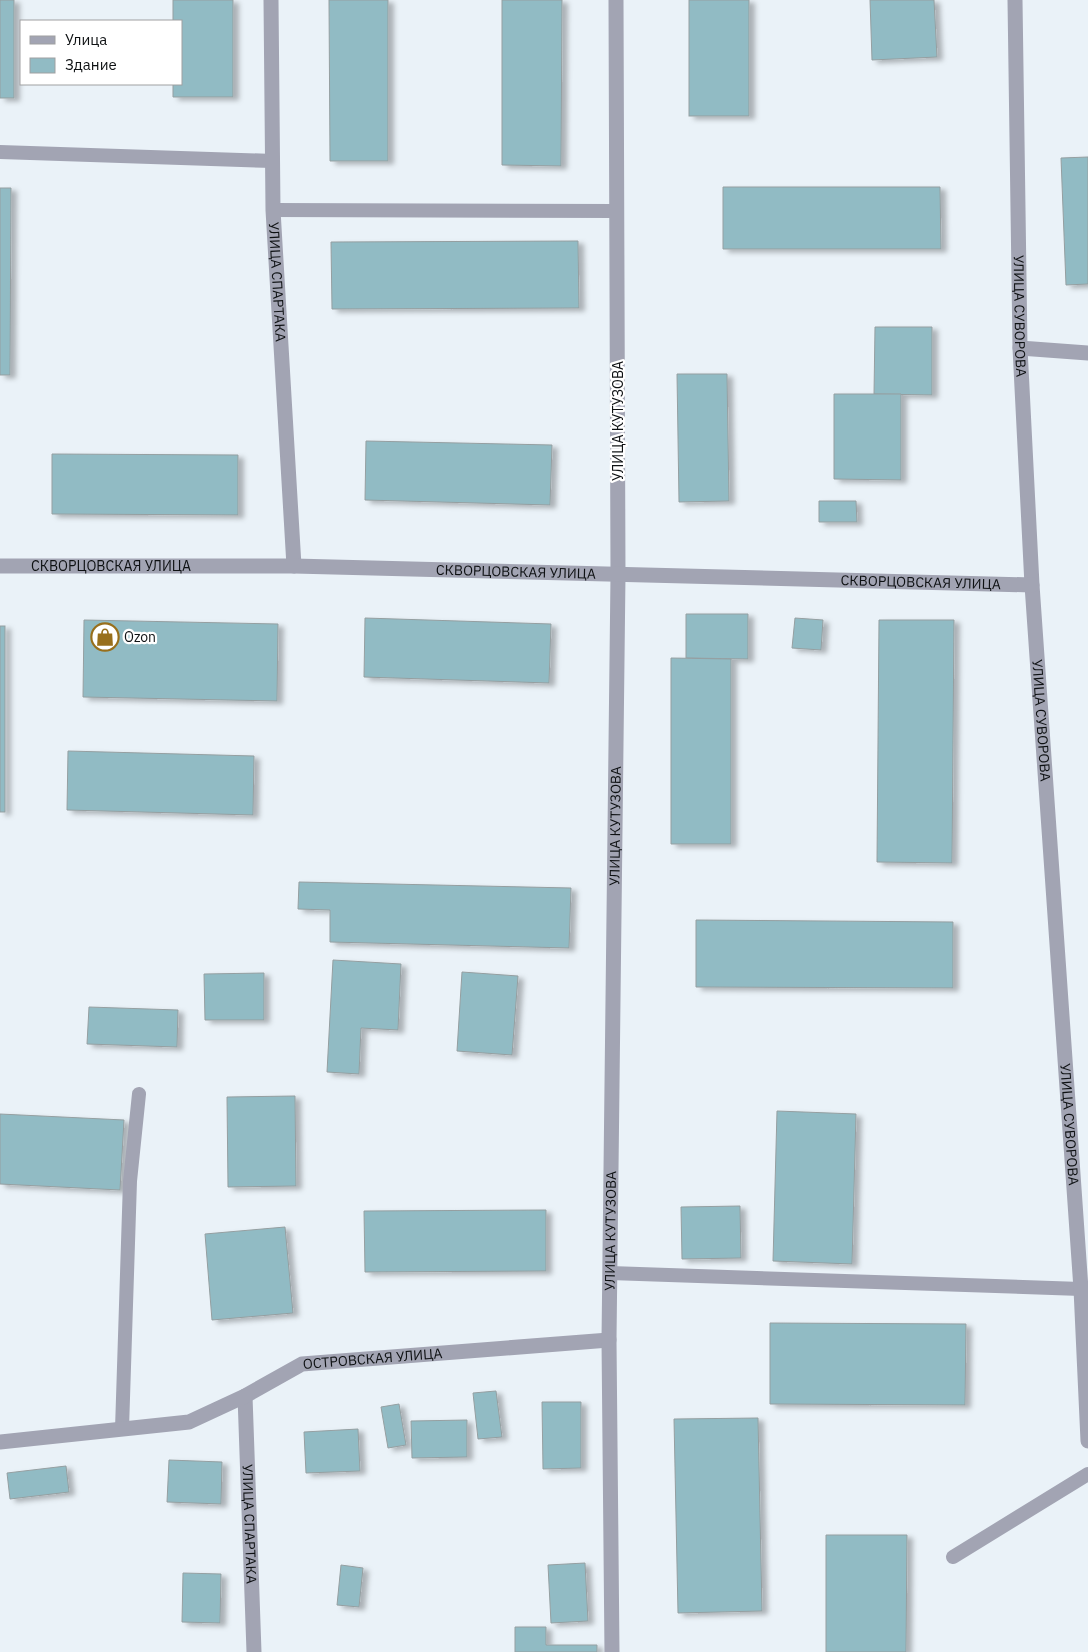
<svg xmlns="http://www.w3.org/2000/svg" width="1088" height="1652" font-family="'IBM Plex Sans',sans-serif">
<defs>
<filter id="shadow"><feDropShadow dx="5.5" dy="3" stdDeviation="2.5" flood-color="#0004"/></filter>
</defs>
<rect width="100%" height="100%" fill="#eaf2f8"/>
<!-- building -->
<g fill="#91bbc4" stroke="#959fa1" filter="url(#shadow)">
<rect x="0" y="0" width="14" height="98"/>
<path d="M173 0H233V97H173V84H181V21H173Z"/>
<path d="M329 0H388V161H330Z"/>
<path d="M502 0H562L561 166 502 165Z"/>
<rect x="689" y="0" width="60" height="116"/>
<path d="M870 0H934L937 57 872 60Z"/>
<path d="M1088 157V284L1066 285 1061 158Z"/>
<path d="M723 187H940L941 249H723Z"/>
<path d="M0 188H11L10 375H0Z"/>
<path d="M578 241 579 308 332 309 331 242Z"/>
<path d="M875 327H932V395L874 394Z"/>
<path d="M677 374H727L729 501 679 502Z"/>
<path d="M834 394H901V480L834 479Z"/>
<path d="M366 441 552 445 550 505 365 500Z"/>
<path d="M52 454 238 455V515L52 514Z"/>
<path d="M819 501H856L857 522H819Z"/>
<path d="M686 614H748V659L686 658Z"/>
<path d="M365 618 551 624 549 683 364 677Z"/>
<path d="M795 618 823 620 821 650 792 648Z"/>
<path d="M84 620 278 624 277 701 83 697Z"/>
<path d="M879 620H954L952 863 877 862Z"/>
<rect x="0" y="626" width="5" height="186"/>
<path d="M671 658 731 659V844H671Z"/>
<path d="M68 751 254 756 253 815 67 810Z"/>
<path d="M299 882 571 888 569 948 330 942V910L298 909Z"/>
<path d="M696 920 953 922V988L696 987Z"/>
<path d="M333 960 401 964 398 1030 361 1028 359 1074 327 1072Z"/>
<path d="M462 972 518 976 512 1055 457 1051Z"/>
<path d="M264 973V1020H205L204 974Z"/>
<path d="M89 1007 178 1010 177 1047 87 1044Z"/>
<path d="M295 1096 296 1186 228 1187 227 1097Z"/>
<path d="M777 1111 856 1114 852 1264 773 1261Z"/>
<path d="M0 1114 124 1120 120 1190 0 1184Z"/>
<path d="M740 1206 741 1258 682 1259 681 1207Z"/>
<path d="M546 1210V1271L365 1272 364 1211Z"/>
<path d="M285 1227 293 1313 212 1320 205 1234Z"/>
<path d="M770 1323 966 1324 965 1405 770 1404Z"/>
<path d="M496 1391 502 1437 478 1439 473 1393Z"/>
<path d="M542 1402H581V1468L543 1469Z"/>
<path d="M399 1404 406 1445 388 1448 381 1407Z"/>
<path d="M758 1418 762 1611 678 1613 674 1419Z"/>
<path d="M467 1420V1457L412 1458 411 1421Z"/>
<path d="M358 1429 360 1471 306 1473 304 1432Z"/>
<path d="M169 1460 222 1462 221 1504 167 1502Z"/>
<path d="M66 1466 69 1492 10 1499 7 1473Z"/>
<path d="M826 1535H907L906 1652H826Z"/>
<path d="M585 1563 588 1621 551 1623 548 1565Z"/>
<path d="M341 1565 363 1568 359 1607 337 1605Z"/>
<path d="M183 1573 221 1574 220 1623 182 1622Z"/>
<path d="M515 1627H546V1645H597V1652H515Z"/>
</g>
<g fill="none" stroke-linecap="round" stroke-linejoin="round">
<!-- service -->
<g stroke="#a2a4b3" stroke-width="14">
<path d="M0 152 273 161"/>
<path d="M273 210 617 211"/>
<path d="M610 1273 1081 1289"/>
<path d="M122 1429 130 1181 139 1094"/>
<path d="M953 1557 1088 1474"/>
</g>
<!-- minor -->
<g stroke="#a2a4b3" stroke-width="15">
<path id="s1" d="M271 0 273 210 294 566"/>
<path d="M1020 348 1088 353"/>
<path id="s2" d="M245 1396 254 1652"/>
<path id="s3" d="M0 1442 189 1422 245 1396 302 1364 609 1340"/>
<path id="s4" d="M612 1652 609 1340 618 575 616 0"/>
</g>
<!-- tertiary -->
<g stroke="#a2a4b3" stroke-width="15">
<path id="s5" d="M1015 0 1020 348 1032 585 1081 1289 1088 1441"/>
<path id="s6" d="M0 566H294L1032 585"/>
</g>
</g>
<!-- icons -->
<defs>
<g id="shop-ring" transform="scale(1.4375)"><circle r="9.5" fill="#fff" stroke="#986f1c" stroke-width="1.5"/><path d="M-5-2.5h2.3a2.7 3.5 0 0 1 5.4 0H5L5.5 6h-11ZM-1.5-2.5h3a1.5 2.3 0 0 0-3 0Z" fill="#986f1c"/></g>
</defs>
<g fill-rule="evenodd">
<use href="#shop-ring" x="105" y="637"/>
</g>
<g text-anchor="middle" stroke-width="4.5" stroke-linejoin="round" paint-order="stroke">
<!-- street labels -->
<g font-size="14" fill="#0e1113" stroke="#fff">
<text dy="5" stroke="none"><textPath href="#s1" startOffset="282">УЛИЦА СПАРТАКА</textPath></text>
<text dy="5" stroke="none"><textPath href="#s5" startOffset="316">УЛИЦА СУВОРОВА</textPath></text>
<text transform="translate(618 421) rotate(-90)" y="5">УЛИЦА КУТУЗОВА</text>
<text dy="5" stroke="none"><textPath href="#s6" startOffset="111">СКВОРЦОВСКАЯ УЛИЦА</textPath></text>
<text dy="5" stroke="none"><textPath href="#s6" startOffset="516">СКВОРЦОВСКАЯ УЛИЦА</textPath></text>
<text dy="5" stroke="none"><textPath href="#s6" startOffset="921">СКВОРЦОВСКАЯ УЛИЦА</textPath></text>
<text dy="5" stroke="none"><textPath href="#s5" startOffset="721">УЛИЦА СУВОРОВА</textPath></text>
<text dy="5" stroke="none"><textPath href="#s4" startOffset="826">УЛИЦА КУТУЗОВА</textPath></text>
<text dy="5" stroke="none"><textPath href="#s5" startOffset="1126">УЛИЦА СУВОРОВА</textPath></text>
<text dy="5" stroke="none"><textPath href="#s4" startOffset="421">УЛИЦА КУТУЗОВА</textPath></text>
<text dy="5" stroke="none"><textPath href="#s3" startOffset="388">ОСТРОВСКАЯ УЛИЦА</textPath></text>
<text dy="5" stroke="none"><textPath href="#s2" startOffset="128">УЛИЦА СПАРТАКА</textPath></text>
</g>
<!-- poi labels -->
<g font-size="14" fill="#0e1113" stroke="#fff" text-anchor="start">
<text x="124" y="642">Ozon</text>
</g>
</g>
<!-- legend -->
<rect x="20" y="20" width="162" height="65" fill="#ffffff" stroke="#9fa0a1"/>
<rect x="30" y="36" width="25" height="8" fill="#a2a4b3" stroke="#9fa0a1"/>
<text x="65" y="45" font-size="15" fill="#0e1113">Улица</text>
<rect x="30" y="58" width="25" height="15" fill="#91bbc4" stroke="#9fa0a1"/>
<text x="65" y="70" font-size="15" fill="#0e1113">Здание</text>
</svg>
